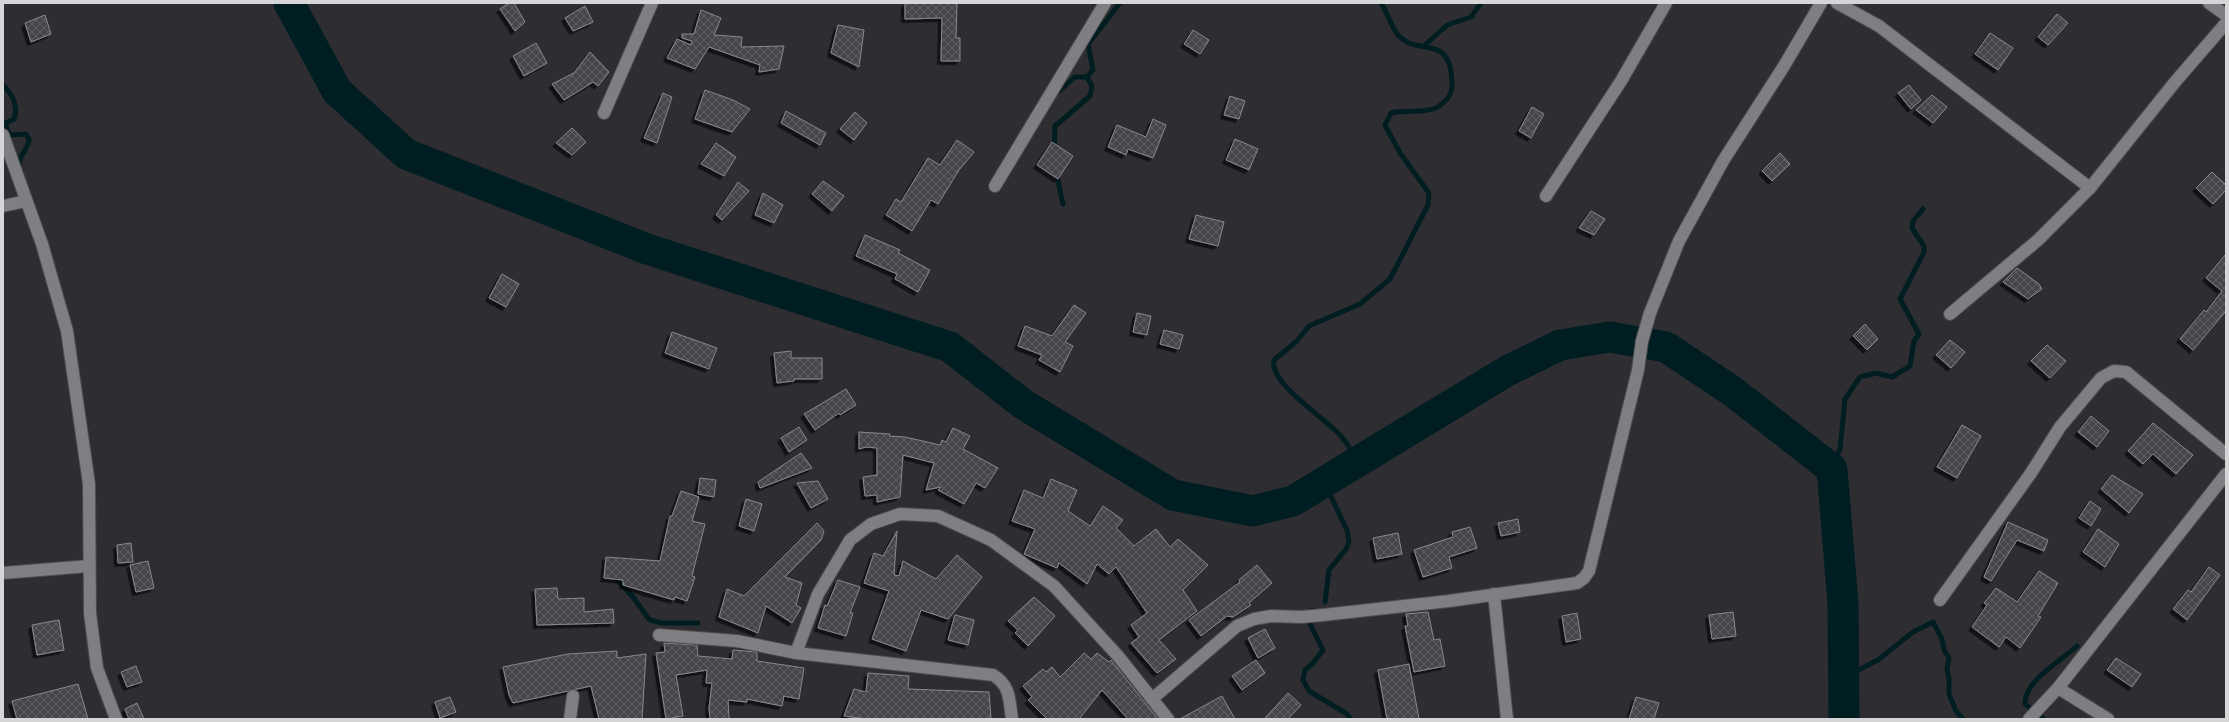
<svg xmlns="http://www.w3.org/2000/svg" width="2229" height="722" font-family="'Roboto Condensed',sans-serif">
<defs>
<pattern id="building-cross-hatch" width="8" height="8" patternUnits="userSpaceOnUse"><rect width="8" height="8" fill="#464449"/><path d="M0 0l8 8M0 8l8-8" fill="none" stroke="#605e63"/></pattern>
<filter id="shadow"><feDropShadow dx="-3.5" dy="3.5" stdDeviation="0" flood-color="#0009"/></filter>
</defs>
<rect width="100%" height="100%" fill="#2e2e32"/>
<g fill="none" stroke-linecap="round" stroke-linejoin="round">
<!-- stream -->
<g stroke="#001e22" stroke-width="5">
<path d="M1424 46 1447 25 1471 17 1481 3"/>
<path d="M1087 77 1093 70 1088 44 1120 3"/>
<path d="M3 85C12 94 19 106 14 119L6 123 7 130 11 135 26 134 29 139C29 150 18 154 19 166"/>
<path d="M1058 92 1075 77H1087"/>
<path d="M1054 150 1055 126 1090 96 1092 86 1087 77"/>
<path d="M1056 172 1063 204"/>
<path d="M1356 463C1353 456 1350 447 1345 441 1332 421 1268 385 1274 360L1296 342 1309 326 1360 304 1390 279 1428 205 1429 193 1400 153 1385 125 1391 113C1405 109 1422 114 1436 108 1445 103 1453 94 1452 84 1451 31 1419 58 1398 35 1390 25 1388 13 1381 3"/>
<path d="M1832 469 1840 449 1845 399 1860 377 1876 373 1892 377 1910 366 1914 341 1919 334 1900 299 1924 252V246L1912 228 1913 221 1923 209"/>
<path d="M1324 482 1347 530 1349 542 1346 549 1329 570 1325 602"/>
<path d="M612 574 633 597 648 618"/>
<path d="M1312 610 1310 624 1323 650 1313 663 1305 670 1303 680 1309 691 1347 714 1351 719"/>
<path d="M650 620 662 623H698"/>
<path d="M1843 678 1878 660 1913 632 1933 622 1942 639 1944 650 1949 658 1947 669 1949 678V694L1956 711 1963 719"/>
<path d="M2044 719 2025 704C2024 681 2062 660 2077 646"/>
</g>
<!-- river -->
<path stroke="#001e22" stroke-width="31" d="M289 3 337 91 406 154 647 249 950 347 1023 404 1173 495 1253 511 1293 501 1507 371 1560 345 1610 337 1666 347 1732 391 1832 469 1843 604 1844 719"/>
</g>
<!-- building -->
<g fill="url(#building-cross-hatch)" stroke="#8a888e" filter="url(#shadow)">
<path d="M509 3H514L525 22 515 31 500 9Z"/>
<path d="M905 3H957L956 38H960V61H941L942 18 905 19Z"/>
<path d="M585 6 593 22 573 31 565 18Z"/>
<path d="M701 10 721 18 714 35 742 37 741 47 784 46 779 69 759 72 760 65 709 47 695 69 667 58 677 39 691 45 692 41 682 38V34H694Z"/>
<path d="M2057 14 2068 23 2048 45 2038 37Z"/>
<path d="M45 15 51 34 31 42 25 23Z"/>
<path d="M838 25 864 30 859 67 831 53Z"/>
<path d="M1193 30 1209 40 1200 54 1184 44Z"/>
<path d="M1990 33 2013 48 1998 70 1975 54Z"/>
<path d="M536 43 547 63 524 76 513 56Z"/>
<path d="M590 52 609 72 598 86 593 82 564 100 552 84 574 73Z"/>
<path d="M1909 85 1921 100 1911 109 1898 93Z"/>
<path d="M705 90 733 100 750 109 732 132 695 119Z"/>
<path d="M663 93 672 97 657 143 644 138Z"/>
<path d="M1932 95 1947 107 1933 123 1916 110Z"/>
<path d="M1230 96 1245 101 1239 119 1224 115Z"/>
<path d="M1532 107 1544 114 1531 138 1519 131Z"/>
<path d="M786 111 826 133 820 145 781 123Z"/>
<path d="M855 112 867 123 854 140 840 129Z"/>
<path d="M1153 119 1166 125 1153 158 1128 149 1126 155 1108 147 1117 125 1146 137Z"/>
<path d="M572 128 586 142 572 155 556 143Z"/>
<path d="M1235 139 1258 149 1249 170 1226 160Z"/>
<path d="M957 140 974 152 959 170 938 204 931 200 912 231 886 215 896 199 901 202 928 158 940 165Z"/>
<path d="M1052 142 1073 156 1058 179 1037 165Z"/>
<path d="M716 143 736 157 724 176 701 164Z"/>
<path d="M1780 153 1790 164 1772 181 1762 171Z"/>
<path d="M2212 172 2226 185V190L2213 204 2196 188Z"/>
<path d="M823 181 844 196 832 211 812 194Z"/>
<path d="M738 182 749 191 722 220 716 215Z"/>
<path d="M763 193 783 205 774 223 755 215Z"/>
<path d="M1591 211 1605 219 1594 235 1579 228Z"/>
<path d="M1196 215 1224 222 1218 246 1189 239Z"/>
<path d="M865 235 900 250 898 253 930 270 918 292 895 279 897 274 856 256Z"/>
<path d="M2226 254V311L2193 350 2180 339 2204 310 2206 312 2222 291 2206 278Z"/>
<path d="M2017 268 2039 284 2042 289 2028 299 2003 282Z"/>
<path d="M502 274 519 284 506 307 489 298Z"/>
<path d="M1074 305 1086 313 1065 342 1073 346 1060 372 1039 360 1042 355 1018 346 1025 326 1052 336Z"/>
<path d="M1137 313 1151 316 1147 335 1133 332Z"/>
<path d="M1865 324 1878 339 1867 350 1853 336Z"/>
<path d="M1164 330 1183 335 1179 349 1160 344Z"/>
<path d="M672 332 717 348 709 369 665 353Z"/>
<path d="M1950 340 1965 352 1951 368 1936 355Z"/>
<path d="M2047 345 2066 361 2050 378 2031 361Z"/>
<path d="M791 351V358H822V379H794V381L777 383 774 353Z"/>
<path d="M846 389 856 405 840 415 839 413 815 430 804 414Z"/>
<path d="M2091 416 2109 431 2097 447 2078 432Z"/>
<path d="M2153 423 2193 455 2176 474 2153 454 2143 464 2128 451Z"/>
<path d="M1962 425 1981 436 1957 478 1937 467Z"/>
<path d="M799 427 807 440 789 452 781 438Z"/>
<path d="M953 428 970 436 963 449 998 468 985 488 976 483 964 504 938 490 941 487 926 490 934 463 903 455 900 497 877 502V495L865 496 863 477 877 475V448L866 447 859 449V432L890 434 889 436 905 437 940 445 942 440 946 442Z"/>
<path d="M801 453 812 468 760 488 758 482Z"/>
<path d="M2112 475 2143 494 2129 513 2101 489Z"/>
<path d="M700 478 716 480 714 497 698 494Z"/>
<path d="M1051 479 1077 490 1068 511 1090 526 1103 506 1123 520 1116 528 1134 546 1156 529 1170 547 1178 539 1208 565 1183 590 1197 611 1159 640 1176 659 1160 671 1157 673 1131 643 1139 637 1131 625 1147 613 1116 567 1109 574 1097 564 1087 584 1059 563 1057 568 1024 554 1035 529 1012 521 1024 490 1043 498Z"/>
<path d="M818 481 828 499 811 508 797 483Z"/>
<path d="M681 491 699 497 692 521 705 524 692 576 695 577 687 601 675 597 674 600 623 585V580L604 578 606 557 660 561 670 516H672Z"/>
<path d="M746 499 762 504 754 531 739 526Z"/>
<path d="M2090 501 2101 509 2091 526 2079 518Z"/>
<path d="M1518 519 1520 532 1501 536 1498 523Z"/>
<path d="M2008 522 2048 540 2044 551 2017 540 1991 581 1984 577Z"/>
<path d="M817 523 824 531 821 540 785 577 802 583 796 605 801 608 792 623 766 606 758 633 719 617 727 589 744 596Z"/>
<path d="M1470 527 1477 548 1449 557 1452 568 1423 577 1414 550 1453 537 1452 532Z"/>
<path d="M2098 529 2119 544 2105 567 2083 552Z"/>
<path d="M897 531 894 575 899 576 903 561 936 579 957 555 982 577 948 619 921 610 906 651 872 639 889 591 864 583 874 553 883 556Z"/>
<path d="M1398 533 1402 554 1377 559 1373 538Z"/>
<path d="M131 543 133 562 118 563 117 545Z"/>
<path d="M148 561 154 588 136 592 130 565Z"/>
<path d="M1257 565 1272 583 1249 603 1251 605 1233 617 1227 616 1201 636 1189 620 1240 582 1239 580Z"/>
<path d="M2209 567 2220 575 2187 620 2173 609 2188 590 2191 592Z"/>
<path d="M2039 571 2058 583 2038 616 2041 617 2020 648 2006 637 1999 647 1972 627 1987 605 1984 603 1996 588 2017 602Z"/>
<path d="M838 580 860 587 850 613H853L846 636 818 628 825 605 827 606Z"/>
<path d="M557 588 558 599 584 598V612L613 609 614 623 537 625 535 589Z"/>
<path d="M1034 597 1055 616 1028 646 1015 633 1018 630 1008 621Z"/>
<path d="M1428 612 1434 640 1440 639 1445 666 1414 672 1405 626H1408L1406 614Z"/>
<path d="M1733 612 1736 636 1712 639 1709 615Z"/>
<path d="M1577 613 1581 639 1566 642 1562 616Z"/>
<path d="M955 615 974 620 968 645 948 640Z"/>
<path d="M59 620 64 650 37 655 32 625Z"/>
<path d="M1265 629 1275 648 1258 658 1248 638Z"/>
<path d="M664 643 697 645 698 656 732 659 733 650 756 652 757 653V661L804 668 799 699 784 696 782 706 747 699V702L728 700 729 719H710L709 708 712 683H706L707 670 676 675 683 716 666 719 656 653 665 652Z"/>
<path d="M617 651V658L646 654 642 719H599L591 686 513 703 509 695 503 667 568 654Z"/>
<path d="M1084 653 1091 659 1097 653 1109 662 1111 660 1158 719H1128L1102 690 1079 719H1047L1028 700 1032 697 1023 686 1043 669 1046 672 1052 667 1060 677Z"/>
<path d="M2116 658 2141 674 2132 687 2107 670Z"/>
<path d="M1256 660 1265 673 1242 690 1232 676Z"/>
<path d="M1409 664 1419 719H1387L1378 670Z"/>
<path d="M136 666 142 682 127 687 121 672Z"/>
<path d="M868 673 909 676 908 689 989 692 991 719H867L844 716 854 689 866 692Z"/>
<path d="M78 684 88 719H17L12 701Z"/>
<path d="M1288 693 1301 705 1288 719H1264Z"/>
<path d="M1222 696 1235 719H1180Z"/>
<path d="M450 697 456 712 440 718 435 702Z"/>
<path d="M1636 697 1659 703 1654 719H1629Z"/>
<path d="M137 703 144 719H129L125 709Z"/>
</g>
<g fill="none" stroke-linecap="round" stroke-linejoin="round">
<!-- minor casing -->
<g stroke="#4c4c4f" stroke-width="14">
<g id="minor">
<path d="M1837 3 1879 26 2090 188"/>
<path d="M2209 3 2226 15"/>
<path d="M604 113 652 3"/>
<path d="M3 135 42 244 67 331 89 484 90 613 97 668 116 719"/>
<path d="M995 186 1105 3"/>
<path d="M1546 196 1621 81 1666 3"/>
<path d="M3 206 26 201"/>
<path d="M1950 314 2038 240 2090 188 2175 82 2226 23"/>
<path d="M3 573 89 566"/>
<path d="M1494 594 1507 719"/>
<path d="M1940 600 2031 473 2060 427 2101 378 2114 371 2126 372 2226 454"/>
<path d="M659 635 737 641 796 653 993 675C1011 686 1009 700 1012 719"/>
<path d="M796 653 818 594 850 540 871 524 900 514 938 516 991 540 1054 586 1118 656 1168 719"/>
<path d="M2058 688 2108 719"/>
<path d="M1152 699 1237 626 1254 619 1271 616 1301 617 1323 615 1449 601 1577 583 1584 578 1589 571 1638 370 1642 341 1650 313 1679 241 1723 161 1784 66 1821 3"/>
<path d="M570 719 573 696"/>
<path d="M2029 719 2058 688 2226 474"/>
</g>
</g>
<!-- minor -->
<use href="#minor" stroke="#7e7e83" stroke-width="12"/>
</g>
<!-- border -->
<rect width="2229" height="722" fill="none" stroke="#d6d6d9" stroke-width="8"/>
</svg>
